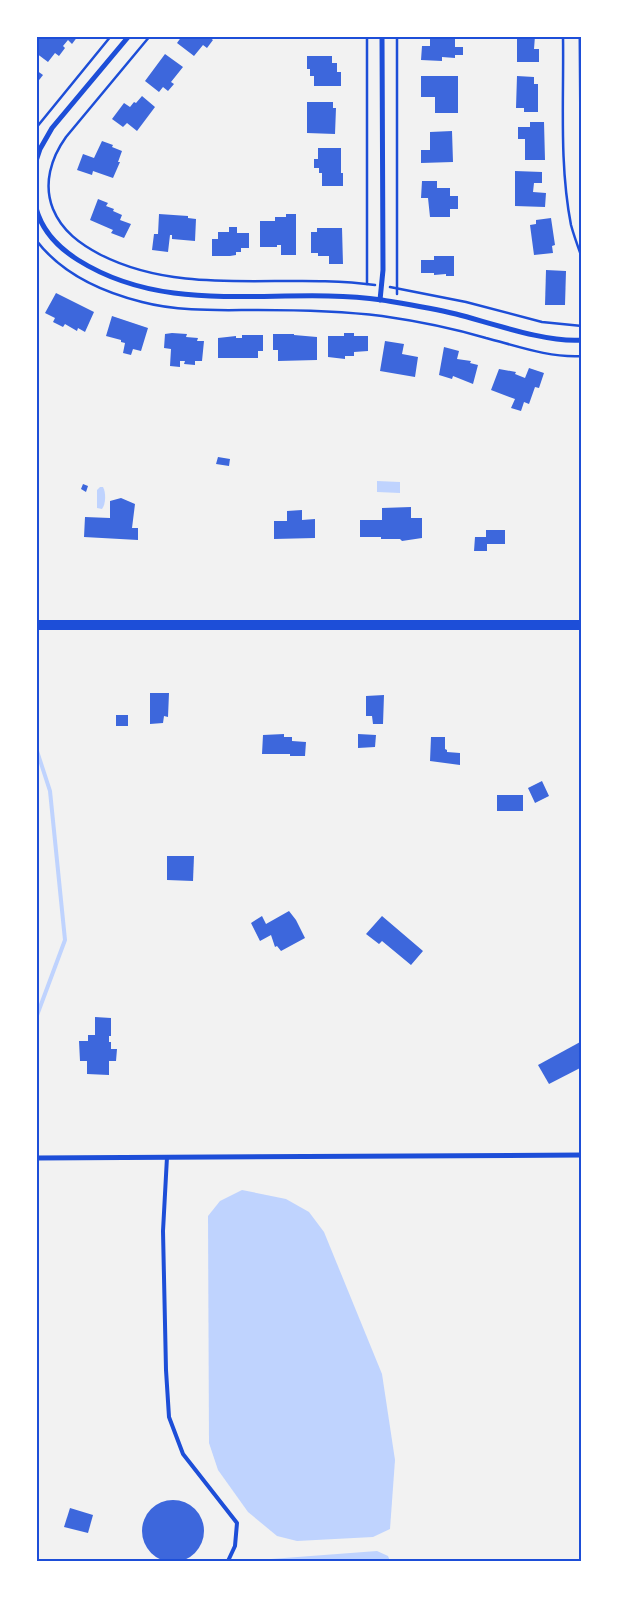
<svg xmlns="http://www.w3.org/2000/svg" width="618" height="1597" font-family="Signika,sans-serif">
<rect width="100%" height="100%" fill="#f2f2f2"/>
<!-- water -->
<g fill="#bfd3fe">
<path d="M377 481 400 482V493L377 492Z"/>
<path d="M100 487H103C106 492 106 504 102 509L97 508V490Z"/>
<path d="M242 1190 286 1199 309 1212 324 1232 382 1374 395 1460 390 1529 373 1537 297 1541 277 1536 248 1512 218 1470 209 1443 208 1216 220 1201Z"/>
<path d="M377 1551 388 1556 390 1561H269L271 1559Z"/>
</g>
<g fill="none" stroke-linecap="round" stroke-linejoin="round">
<!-- stream -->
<path stroke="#bfd3fe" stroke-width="4" d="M36 748 50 791 65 940 36 1018"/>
</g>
<!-- building -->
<g fill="#3d67dc">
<path d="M36 36H78L72 44 68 40 63 46 65 48 59 56 55 53 48 62 36 53Z"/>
<path d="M182 36H210L209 37 213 40 207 48 203 45 194 56 177 43Z"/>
<path d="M430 36H455V47H463V55H455V58L442 57V61L421 60 422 46H430Z"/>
<path d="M517 36H535L534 49H539V62H517Z"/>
<path d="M165 54 183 67 171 82 174 84 168 91 163 87 159 92 145 81Z"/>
<path d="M307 56H332V63H337V72H341V86H314V76H310V69H307Z"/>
<path d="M36 70 43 75 36 84Z"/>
<path d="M421 76H458V113H435V97H421Z"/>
<path d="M517 76 534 77V84H538V112H524V108H516Z"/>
<path d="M142 96 155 107 137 131 127 123 123 127 112 119 124 103 130 107 134 102 136 103Z"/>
<path d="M307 102H333V108H336L335 134 307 133Z"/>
<path d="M530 122H544L545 160H525V139H518V127H530Z"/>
<path d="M452 131 453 162 421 163V150H430V132Z"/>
<path d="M102 141 113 145 112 147 122 151 118 162H120L113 178 93 171 92 175 77 170 83 154 94 158Z"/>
<path d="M318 148H341V173H343V186H322V173H319V168H314V159H318Z"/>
<path d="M515 171 542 172V183H534L533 192 546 193 545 207 515 206Z"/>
<path d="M422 181H437V188H450V196H458V209H450V217H430L428 198H421Z"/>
<path d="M98 199 108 203 106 206 114 209 113 211 122 215 120 220 131 224 124 238 111 233 113 230 90 220Z"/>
<path d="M159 214 188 216V218L196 219 195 241 172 239V235H170L168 252 152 250 154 234H158Z"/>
<path d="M286 214H296V255H281V245H277V247H260V221H275V217H286Z"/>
<path d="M551 218 555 245 552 246 553 253 534 255 530 225 536 224V220Z"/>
<path d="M229 227H237V233H249V248H241V252H236V255L230 256H212V239H218V232H229Z"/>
<path d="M317 228H342L343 264H329V256H318V253H311V232H317Z"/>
<path d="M434 256H454V276H446V274L434 275V273H421V260H434Z"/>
<path d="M546 270 566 271 565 305H545Z"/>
<path d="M56 293 94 312 85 332 78 328 77 331 65 324 63 327 53 322 55 318 45 313Z"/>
<path d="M112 316 148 328 141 351 133 349 131 355 123 353 125 343 121 342V340L106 336Z"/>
<path d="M172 333 187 334 186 337 198 338 197 341H204L202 361H195V365L184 364 185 361H180V367L170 366 171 349 164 348 165 334Z"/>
<path d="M344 333H354V336H368V351L354 352V356H345V359L328 357V336H344Z"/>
<path d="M273 334H294V335L317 337V360L278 361V350H273Z"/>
<path d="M242 335H263V351H258V358H218V338L236 336V338H242Z"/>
<path d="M385 341 404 344 402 354 418 357 415 377 380 371Z"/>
<path d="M444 347 459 351 457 359 471 361 470 363 478 365 473 384 453 376 452 379 439 375Z"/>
<path d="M529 368 544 373 539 388 535 387 529 404 524 402 521 411 511 408 515 399 491 390 499 369 516 372 515 374 525 378Z"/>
<path d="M218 457 230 459 229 466 216 464Z"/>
<path d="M83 484 88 486 86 492 81 489Z"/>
<path d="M121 498 135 504 132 528H138V540L84 537 85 517 110 518V501Z"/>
<path d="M411 507V518H422V538L402 541 400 539H381V537H360V520H382V508Z"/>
<path d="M302 510V520L315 519V538L274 539V521H287V511Z"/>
<path d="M486 530H505V544H487V551H474L475 537H486Z"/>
<path d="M150 693H169L168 717 164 716 163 723 150 724Z"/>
<path d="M384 695 383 724H373L372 716H366V696Z"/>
<rect x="116" y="715" width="12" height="11"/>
<path d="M284 734V737H292V741L306 742 305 756H290V754H262L263 735Z"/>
<path d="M358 734 376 735 375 747 358 748Z"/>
<path d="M431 737H445V749L447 750V752L460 753V765L430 761Z"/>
<path d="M542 781 549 796 535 803 528 788Z"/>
<rect x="497" y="795" width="26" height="16"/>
<path d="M167 856H194L193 881 167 880Z"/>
<path d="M289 911 296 920 305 938 281 951 277 946 275 947 271 935 260 941 251 923 262 916 266 924Z"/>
<path d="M382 916 423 951 411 965 382 941 379 944 366 934Z"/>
<path d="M95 1017 111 1018V1036H109V1042H111V1049H117L116 1061H109V1075L87 1074V1061H80L79 1041H88V1035H95Z"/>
<path d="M582 1041V1067L549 1084 538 1065Z"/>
<circle cx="173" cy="1531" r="31"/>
<path d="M70 1508 93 1515 88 1533 64 1527Z"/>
</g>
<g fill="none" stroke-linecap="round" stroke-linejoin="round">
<!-- path -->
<g stroke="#1d4ed8" stroke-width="2.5">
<path d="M150 36 66 137C51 158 43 184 53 209 62 231 80 244 101 255 186 298 284 272 375 285"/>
<path d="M367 36V284"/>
<path d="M563 36C564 99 559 163 571 225 574 236 578 247 582 258"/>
<path d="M36 128 111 36"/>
<path d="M36 240C61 273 102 292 142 302 180 312 219 310 258 310 300 310 341 311 382 316 417 321 452 328 486 338 517 346 549 358 582 356"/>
<path d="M390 287 466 302 542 322 582 326"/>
<path d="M397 294V36"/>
</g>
<!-- service -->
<path stroke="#1d4ed8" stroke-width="4" d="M167 1157 163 1231 166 1370 169 1417 183 1454 237 1523 235 1546 228 1561"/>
<!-- minor -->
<g stroke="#1d4ed8" stroke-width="5">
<path d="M581 36 582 170"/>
<path d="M36 161 40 149 52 128 129 36"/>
<path d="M36 208C42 231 59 248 78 260 172 319 279 285 382 300 406 304 432 308 456 314 491 323 547 343 582 340"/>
<path d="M380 300 383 270 382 36"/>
<path d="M36 1158 582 1155"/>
</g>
<!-- secondary -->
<path stroke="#1d4ed8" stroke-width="10" d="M36 625H582"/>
</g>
<!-- border -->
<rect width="618" height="1597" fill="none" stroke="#ffffff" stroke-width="75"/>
<rect x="38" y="38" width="542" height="1522" fill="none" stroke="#1d4ed8" stroke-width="2"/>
</svg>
